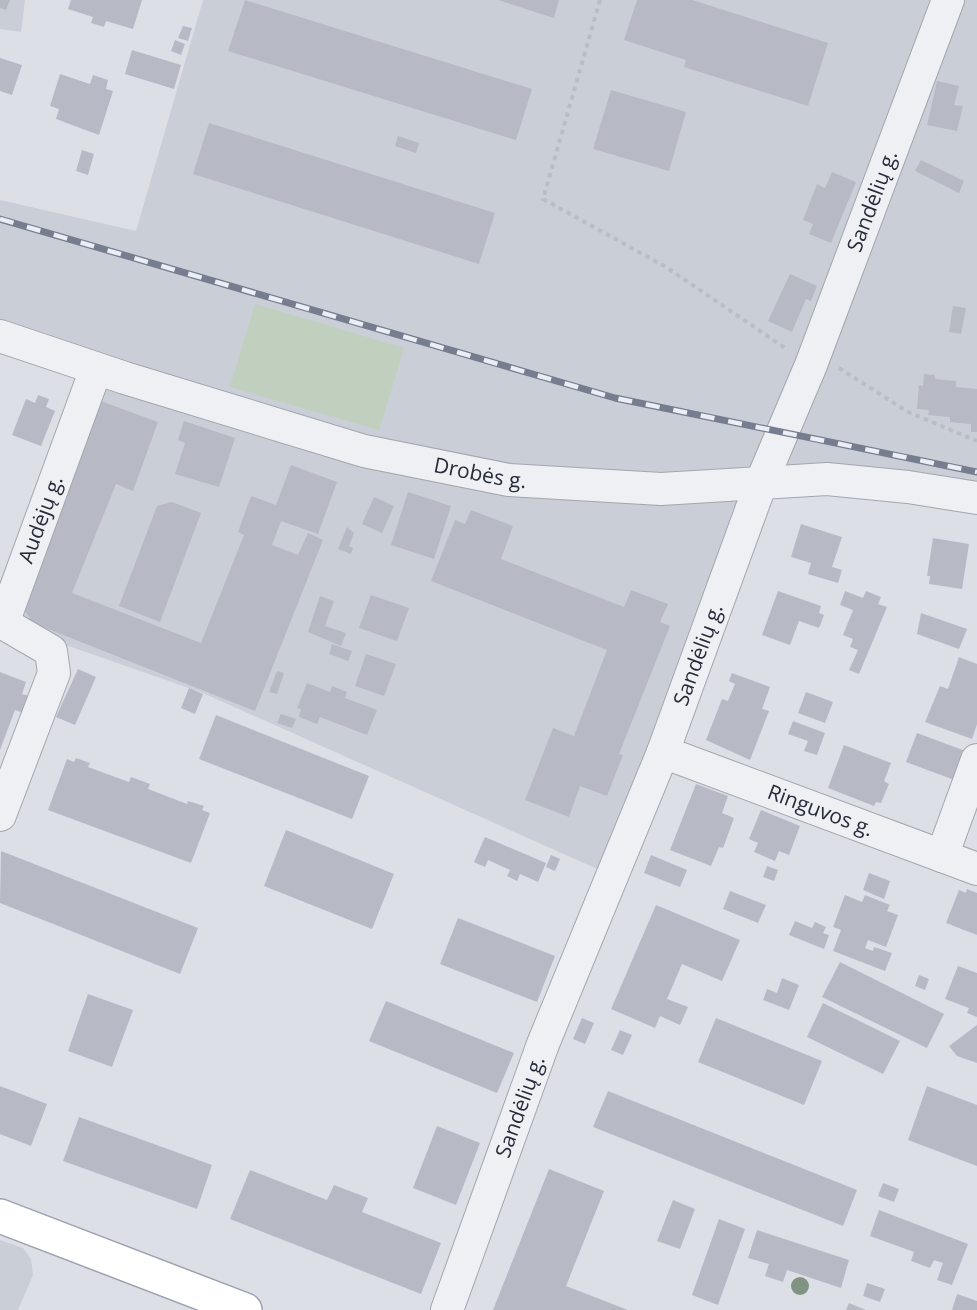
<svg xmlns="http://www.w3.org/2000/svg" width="977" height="1310" font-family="'Open Sans',sans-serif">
<rect width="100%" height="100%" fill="#dcdfe6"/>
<!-- built -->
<g fill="#caced7">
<path d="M0 0H25L21 32 0 29Z"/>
<path d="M203 0H977V498L761 483 613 876 203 693 3 623 96 369 0 336V200L136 231Z"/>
<path d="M0 1240 23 1248 31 1259 33 1275 18 1310H0Z"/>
</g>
<!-- green -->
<path fill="#c0cfbe" d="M255 304 404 348 379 430 230 387Z"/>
<!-- building -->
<g fill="#b7bac5">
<path d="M0 0H10L6 10 0 8Z"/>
<path d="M71 0H142L133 29 106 21 104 27 91 23 93 17 68 9Z"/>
<path d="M245 0 532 89 516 140 228 51Z"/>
<path d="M498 0H559L554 18Z"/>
<path d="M637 0H692L828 43 808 106 684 67 686 60 624 40Z"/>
<path d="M183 26 192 28 188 41 178 38Z"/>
<path d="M175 40 185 44 181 55 171 51Z"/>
<path d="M132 50 181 65 174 89 125 74Z"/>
<path d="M0 58 22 65 12 95 0 91Z"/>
<path d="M60 74 90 84 93 75 108 80 106 89 113 91 99 135 56 119 59 109 50 106Z"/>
<path d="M937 81 959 86 954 105 963 106 957 131 927 125Z"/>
<path d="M611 90 686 112 669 171 593 149Z"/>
<path d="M209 123 495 213 479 264 193 174Z"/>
<path d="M398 136 419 143 416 153 395 146Z"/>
<path d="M82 150 94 154 88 175 76 171Z"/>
<path d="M921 160 964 181 959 193 915 171Z"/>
<path d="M832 172 856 182 831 243 809 234 813 224 803 220 817 184 825 188Z"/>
<path d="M790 274 817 286 811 301 806 299 792 332 768 321Z"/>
<path d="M953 306 966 308 961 334 949 332Z"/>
<path d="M924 374 935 375V379L956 381V387L977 389V432H971V424L950 422V417L928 415 929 410 917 409 919 385 923 386Z"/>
<path d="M38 395 49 399 46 407 55 411 41 446 12 435 26 399 35 403Z"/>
<path d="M95 399 158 422 133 491 116 484 72 593 201 643 244 535 238 532 251 496 276 505 291 465 337 482 318 534 281 521 272 545 298 555 308 533 323 540 255 711 28 621 30 618 20 605Z"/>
<path d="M184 421 235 438 219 487 175 474 185 443 178 440Z"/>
<path d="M408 492 451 506 434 559 391 545Z"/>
<path d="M374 497 394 506 382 533 362 524Z"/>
<path d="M172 502 201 513 160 622 119 606 157 506Z"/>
<path d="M471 510 513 526 501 559 624 607 631 590 668 604 660 622 670 626 619 754 623 755 607 796 580 786 569 817 525 800 553 728 574 736 607 650 431 581 455 520 465 524Z"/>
<path d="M801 524 842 537 832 567 842 570 838 583 808 574 811 563 791 557Z"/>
<path d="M347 527 354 533 349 546 353 548 351 554 338 549Z"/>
<path d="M933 538 969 544 962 589 929 584 930 576H927Z"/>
<path d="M778 591 821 606 819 613 824 615 819 628 799 621 790 645 762 635Z"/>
<path d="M845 591 863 598 866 591 881 597 878 604 887 607 859 674 849 670 858 650 850 647 853 639 843 635 853 610 840 605Z"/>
<path d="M371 595 409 608 397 641 359 628Z"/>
<path d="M320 596 334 601 325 626 346 633 341 646 308 632Z"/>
<path d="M921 613 967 629 959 649 917 634Z"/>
<path d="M332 644 352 651 348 661 329 654Z"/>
<path d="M366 654 396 664 384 696 355 686Z"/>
<path d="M959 657 977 664V724L972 739 925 722 940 686 948 689Z"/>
<path d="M78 669 96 677 75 725 56 717Z"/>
<path d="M277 671 284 673 277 694 269 692Z"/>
<path d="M0 672 26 682 22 694 30 696 23 713 15 710 0 750Z"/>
<path d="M732 673 770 687 762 709 769 711 750 760 706 740 722 699 728 701 735 684 729 681Z"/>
<path d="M307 683 330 692 332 686 347 692 345 698 377 710 367 735 320 717 317 724 299 717 301 709 297 708Z"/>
<path d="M189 688 203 694 195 714 181 708Z"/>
<path d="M806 692 833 702 825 723 798 713Z"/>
<path d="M281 714 296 719 292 728 277 723Z"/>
<path d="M216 715 369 776 352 819 199 759Z"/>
<path d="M793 721 825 733 817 755 804 751 808 741 788 734Z"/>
<path d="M917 733 968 752 957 781 906 762Z"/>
<path d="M844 745 891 763 884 781 889 784 881 803 876 802 874 806 828 788Z"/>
<path d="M76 758 90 763 88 767 129 782 131 777 150 784 148 789 187 804 188 801 204 806 202 810 210 813 191 863 48 810 67 759 74 762Z"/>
<path d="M696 784 728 796 722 813 734 818 723 848 719 847 711 866 670 850Z"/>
<path d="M761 810 800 826 789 855 779 851 775 861 754 852 758 843 749 839Z"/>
<path d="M286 830 394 874 372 929 264 886Z"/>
<path d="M485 837 546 863 538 882 520 874 517 881 507 876 510 870 488 860 485 867 474 862Z"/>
<path d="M1 851 198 928 180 974 0 903Z"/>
<path d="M551 855 560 859 555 871 546 867Z"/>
<path d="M651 855 687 870 680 887 644 873Z"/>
<path d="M767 866 778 870 774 881 763 877Z"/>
<path d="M869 873 890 881 884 899 863 890Z"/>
<path d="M967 889 977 893V935L946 923 959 890 966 893Z"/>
<path d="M730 891 766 905 758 923 723 909Z"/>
<path d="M845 895 862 902 865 895 890 905 887 911 898 915 886 947 868 940 865 948 873 951 874 947 892 953 885 971 833 951 841 930 833 927Z"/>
<path d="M656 905 740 940 722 981 682 964 667 999 688 1007 680 1025 660 1016 655 1028 611 1009Z"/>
<path d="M458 918 555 956 537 1002 440 964Z"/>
<path d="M795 921 812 928 815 922 826 927 823 933 829 935 824 949 789 935Z"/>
<path d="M840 962 944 1014 927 1048 822 997Z"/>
<path d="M958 966 977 973V1017L967 1013 969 1008 945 999Z"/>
<path d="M919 975 929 979 925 990 915 986Z"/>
<path d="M782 978 799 985 789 1010 763 1000 767 989 777 993Z"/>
<path d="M88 994 133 1010 112 1067 68 1051Z"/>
<path d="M386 1001 514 1053 497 1093 369 1041Z"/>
<path d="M823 1003 900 1041 883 1074 807 1037Z"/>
<path d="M582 1018 594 1023 585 1044 573 1039Z"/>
<path d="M716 1018 822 1061 804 1105 698 1062Z"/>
<path d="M977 1025V1063L957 1056 949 1046Z"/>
<path d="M620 1030 632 1035 623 1055 611 1050Z"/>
<path d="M0 1086 47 1104 31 1146 0 1134Z"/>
<path d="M927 1086 977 1105V1166L908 1140Z"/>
<path d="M608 1091 857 1190 843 1226 593 1127Z"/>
<path d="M79 1117 212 1165 197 1209 63 1161Z"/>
<path d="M437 1126 480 1143 456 1205 413 1188Z"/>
<path d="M549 1169 604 1191 566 1286 628 1310H493Z"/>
<path d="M250 1170 327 1200 334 1185 368 1198 362 1212 441 1243 421 1294 230 1219Z"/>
<path d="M883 1183 899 1189 894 1202 878 1196Z"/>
<path d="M673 1200 695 1209 680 1249 657 1241Z"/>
<path d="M879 1210 968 1244 952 1285 937 1280 943 1263 934 1260 930 1268 911 1261 914 1252 870 1236Z"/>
<path d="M719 1219 745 1229 718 1305 692 1295Z"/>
<path d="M757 1230 849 1260 841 1288 787 1270 783 1282 765 1276 769 1264 748 1258Z"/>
<path d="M867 1283 885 1289 880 1302 863 1296Z"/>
<path d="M957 1294 977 1301V1310H952Z"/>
<path d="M849 1303 866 1310H846Z"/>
</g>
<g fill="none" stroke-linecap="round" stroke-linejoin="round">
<!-- minor casing -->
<g stroke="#a2a6af" stroke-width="34">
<g id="minor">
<path id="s1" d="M0 336 125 378 364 451 509 480 661 489 827 479 908 487 977 498"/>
<path id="s2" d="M663 752 977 869"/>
<path id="s3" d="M0 815 54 673 51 651 3 623 96 369"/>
<path d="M942 856 977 760"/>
<path id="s4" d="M447 1310 543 1044 663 752 761 483 811 365 948 0"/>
</g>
</g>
<!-- major casing -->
<g stroke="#9ca2b1" stroke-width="36">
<path id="major" d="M0 1216 245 1310"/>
</g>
<!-- path -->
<g stroke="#bbbdc4" stroke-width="4" stroke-dasharray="4.5 4.5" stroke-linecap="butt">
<path d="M600 0 543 199 666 267 788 350"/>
<path d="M839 368 908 412 977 441"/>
</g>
<!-- minor -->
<use href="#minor" stroke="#eff0f4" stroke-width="32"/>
<!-- major -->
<use href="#major" stroke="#fff" stroke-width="33"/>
<!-- rail casing -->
<g stroke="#767d8f" stroke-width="7">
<path id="rail" d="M0 219 615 398 977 472"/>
</g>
<!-- rail -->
<use href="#rail" stroke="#ebeef4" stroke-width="4.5" stroke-dasharray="14" stroke-linecap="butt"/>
</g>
<!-- trees -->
<circle fill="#819484" cx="800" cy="1286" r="9"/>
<g text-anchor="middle" stroke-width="6" stroke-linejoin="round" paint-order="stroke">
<!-- street labels -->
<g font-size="21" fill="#272c3b" stroke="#ebeef4">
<text dy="7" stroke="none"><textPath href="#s4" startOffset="1188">Sandėlių g.</textPath></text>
<text dy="7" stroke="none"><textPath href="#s1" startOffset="500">Drobės g.</textPath></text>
<text dy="7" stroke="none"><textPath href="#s3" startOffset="340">Audėjų g.</textPath></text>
<text dy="7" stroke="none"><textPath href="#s4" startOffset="702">Sandėlių g.</textPath></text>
<text dy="7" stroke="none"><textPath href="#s2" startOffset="168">Ringuvos g.</textPath></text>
<text dy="7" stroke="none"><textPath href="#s4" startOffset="216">Sandėlių g.</textPath></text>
</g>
</g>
</svg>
